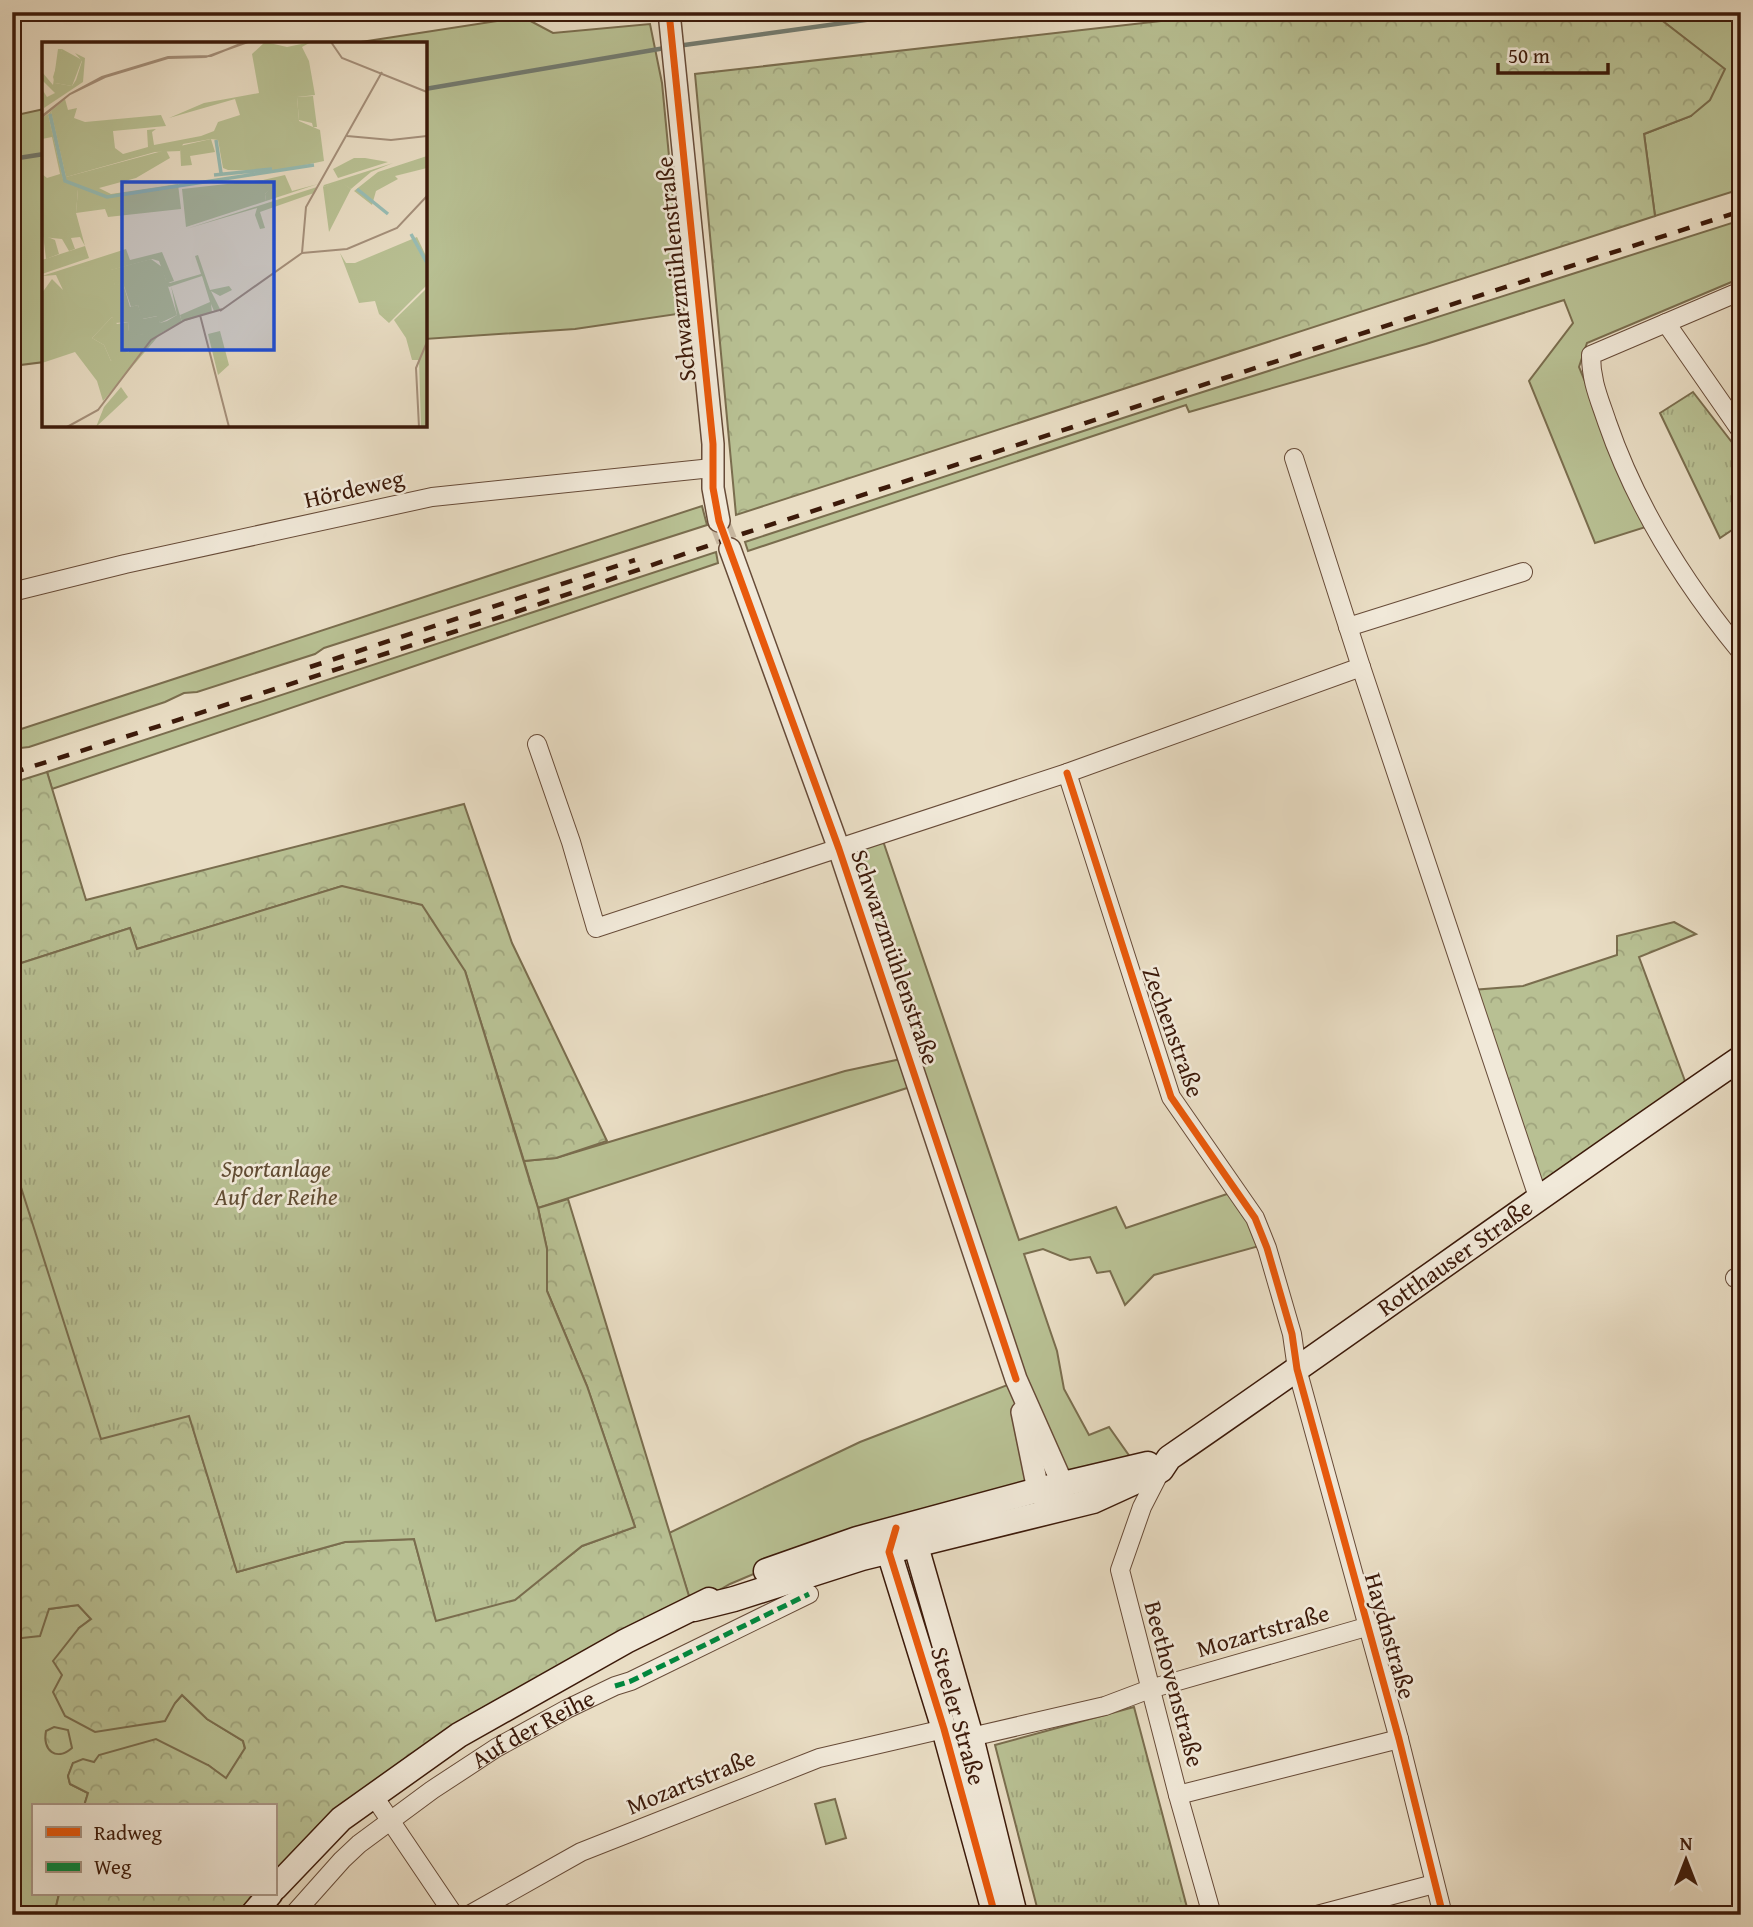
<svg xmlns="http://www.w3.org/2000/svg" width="1753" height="1927" font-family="'Gentium Book Plus',serif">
<defs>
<pattern id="forest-crowns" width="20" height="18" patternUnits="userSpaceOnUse" patternTransform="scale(1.75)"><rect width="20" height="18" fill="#b8c093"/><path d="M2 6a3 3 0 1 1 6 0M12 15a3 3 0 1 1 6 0" fill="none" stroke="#9fa47d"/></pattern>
<pattern id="park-tufts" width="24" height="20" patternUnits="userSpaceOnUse" patternTransform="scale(1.75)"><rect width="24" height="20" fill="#b8c093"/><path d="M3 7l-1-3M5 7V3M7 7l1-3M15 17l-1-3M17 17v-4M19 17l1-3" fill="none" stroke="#9fa47d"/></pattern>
</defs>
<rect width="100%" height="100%" fill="#e9ddc4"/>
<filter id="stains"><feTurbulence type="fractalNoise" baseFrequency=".00286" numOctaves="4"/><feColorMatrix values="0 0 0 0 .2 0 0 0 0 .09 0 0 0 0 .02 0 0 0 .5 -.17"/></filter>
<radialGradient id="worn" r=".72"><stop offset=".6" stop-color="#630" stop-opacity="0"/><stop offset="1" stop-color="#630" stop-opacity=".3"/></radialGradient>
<!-- green -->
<g fill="#b8c093" stroke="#7a6d4e" stroke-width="2">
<path d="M1651 12H1741V189L1655 216 1644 134 1691 116 1724 69Z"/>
<path d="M523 17 553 33 650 24 662 83 684 313 575 329 425 339V44H348Z"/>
<path d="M44 109V362L12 366V116Z"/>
<path d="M1741 220V278L1587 343 1579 367 1603 425 1649 526 1595 543 1529 381 1573 323 1564 300 1426 344 1189 412 1186 405 748 551 745 542 1184 398Z"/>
<path d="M702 506 707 525 324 648 315 654 197 692 184 693 165 702 29 747 12 749V732Z"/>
<path d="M716 552 718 563 52 789 47 772Z"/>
<path d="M882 838 1019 1240 1116 1207 1126 1228 1233 1192 1263 1245 1154 1275 1125 1305 1110 1271 1097 1273 1090 1257 1070 1260 1043 1249 1024 1254 1057 1351 1064 1389 1089 1435 1109 1427 1135 1464 1064 1482 1046 1437 842 851Z"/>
<path d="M901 1059 910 1087 538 1208 524 1161 556 1158 845 1071Z"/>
<path d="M1015 1382 1036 1489 768 1568 730 1584 692 1606 669 1533 860 1442Z"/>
<path d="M78 1605 91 1619 79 1628 175 1703 182 1695 207 1719 243 1741 245 1749 226 1779 208 1765 73 1763 68 1776 70 1784 88 1793 84 1806H33V1894H59L54 1915H12V1636L22 1638 49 1609Z"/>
<path d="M835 1799 846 1838 826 1844 815 1804Z"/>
</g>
<!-- forest -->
<g fill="url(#forest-crowns)" stroke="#7a6d4e" stroke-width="2">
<path d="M1240 12H1651L1725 69 1710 100 1691 116 1644 134 1655 216 736 515 695 74Z"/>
<path d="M47 772 86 900 464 804 512 943 607 1141 556 1158 524 1161 465 971 342 886 137 949 130 928 12 966V783Z"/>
<path d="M1674 922 1696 934 1639 957 1688 1089 1540 1191 1472 990 1523 986 1617 955V936Z"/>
<path d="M13 1158 189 1415 237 1572 345 1542 414 1539 436 1620 554 1568 582 1546 635 1527 587 1386 547 1291V1249L538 1208 568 1199 692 1606 456 1732 275 1883V1806H84L88 1793 70 1784 68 1776 73 1763 83 1759 94 1762 99 1755 156 1739 208 1765 226 1778 245 1748 243 1741 207 1719 182 1695 175 1703 165 1721 95 1732 65 1716 53 1692 62 1675 53 1661 79 1628 91 1619 78 1605 49 1609 40 1636 22 1638 12 1636Z"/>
<path d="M54 1727 68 1730 72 1748C56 1762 42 1750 46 1731Z"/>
<path d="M59 1894H266L248 1915H54Z"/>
</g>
<!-- park -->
<g fill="url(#park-tufts)" stroke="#7a6d4e" stroke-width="2">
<path d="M1693 392 1741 454V524L1720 538 1660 413Z"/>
<path d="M342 886 422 905 465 971 538 1208 547 1249V1291L587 1386 635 1527 582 1546 515 1600 436 1621 414 1539 345 1542 237 1572 189 1416 101 1439 12 1159V966L130 928 137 949Z"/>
<path d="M1134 1707 1189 1915H1039L995 1745Z"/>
</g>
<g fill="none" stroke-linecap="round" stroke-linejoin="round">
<!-- stream -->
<g stroke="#737b70" stroke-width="4.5">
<path d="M677 46 923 12"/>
<path d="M425 89 665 48"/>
<path d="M12 159 44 154"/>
</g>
<!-- tertiary-tunnel -->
<path stroke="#c6b69f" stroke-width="21" stroke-dasharray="21 10" stroke-linecap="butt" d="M719 521 730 549"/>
<!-- minor casing -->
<g stroke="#674b38" stroke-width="20">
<g id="minor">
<path d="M1741 291 1591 355C1591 381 1599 398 1607 422 1636 506 1685 584 1741 652"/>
<path d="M1666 323 1741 431"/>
<path d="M1294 458 1361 667 1538 1197"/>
<path d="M12 592 125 564 432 497 712 468"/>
<path d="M1348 627 1523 572"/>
<path d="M537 744 571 842 596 928 1067 773 1361 667"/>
<path d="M1067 773 1171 1097 1255 1218 1267 1248 1292 1334 1297 1369 1399 1739 1443 1915"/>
<path d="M1735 1278 1741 1275"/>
<path d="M1161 1470 1142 1507 1120 1570 1178 1795 1212 1915"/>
<path d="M971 1737 1105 1706 1150 1689 1366 1627"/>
<path d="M373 1795 454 1915"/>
<path d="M1178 1795 1399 1739"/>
<path id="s1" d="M293 1915 342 1860 359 1844 432 1790 496 1748 567 1709 615 1686 631 1681 809 1594"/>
<path d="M469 1915 581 1852 819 1758 944 1729"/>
<path d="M1317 1915 1434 1884"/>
</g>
</g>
<!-- tertiary casing -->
<g stroke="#674b38" stroke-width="24">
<g id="tertiary">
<path d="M669 12 713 444V488L719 521"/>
<path d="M730 549 839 849 1016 1379 1063 1485 1058 1500"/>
<path d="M1022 1412 1038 1490 1046 1502"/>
</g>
</g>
<!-- secondary casing -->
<g stroke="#3c1a0a" stroke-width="27">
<g id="secondary">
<path d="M905 1536 916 1546 971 1737 1015 1915"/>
<path d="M893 1539 889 1552 944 1729 995 1915"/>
<path d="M766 1571 857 1539 1038 1490 1148 1464"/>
<path id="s2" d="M694 1609 734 1599 862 1558 1093 1501 1161 1470 1169 1458C1361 1326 1549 1189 1741 1058"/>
<path d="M275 1888 341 1819 459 1735 626 1641 709 1600"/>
<path d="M252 1915 270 1894"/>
</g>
</g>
<!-- minor -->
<use href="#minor" stroke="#f1e9d9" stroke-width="18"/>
<!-- tertiary -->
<use href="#tertiary" stroke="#f1e9d9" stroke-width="21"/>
<!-- secondary -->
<use href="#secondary" stroke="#f1e9d9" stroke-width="24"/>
<!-- rail -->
<g stroke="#3c1a0a" stroke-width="4.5" stroke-dasharray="12 12" stroke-linecap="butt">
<path d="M310 667 635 560"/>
<path d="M12 773 516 612 742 534 1741 211"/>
</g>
<!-- quiet -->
<path stroke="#00873e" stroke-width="5" stroke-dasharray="10 5" stroke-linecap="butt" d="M615 1686 631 1681 809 1594"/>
<!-- cycleway casing -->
<g stroke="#f1e9d9" stroke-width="11">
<g id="cycleway">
<path d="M669 12 713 444V488L719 521 839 849 1016 1379"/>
<path d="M1067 773 1171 1097 1255 1218 1267 1248 1292 1334 1297 1369 1399 1739 1443 1915"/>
<path d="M896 1528 889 1552 944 1729 995 1915"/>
</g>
</g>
<!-- cycleway -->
<use href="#cycleway" stroke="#e8590c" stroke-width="7"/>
</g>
<g text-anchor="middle" stroke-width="5" stroke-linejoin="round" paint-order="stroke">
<!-- street labels -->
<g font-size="24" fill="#3c1a0a" stroke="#f1e9d9">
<text transform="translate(676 269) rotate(-96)" y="8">Schwarzmühlenstraße</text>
<text transform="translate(354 489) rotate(-13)" y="8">Hördeweg</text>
<text transform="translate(895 957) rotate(71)" y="8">Schwarzmühlenstraße</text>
<text transform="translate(1173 1032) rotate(70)" y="8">Zechenstraße</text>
<text dy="8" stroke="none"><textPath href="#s2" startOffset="852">Rotthauser Straße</textPath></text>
<text transform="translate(1263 1631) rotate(-16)" y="8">Mozartstraße</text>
<text transform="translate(1390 1636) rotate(74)" y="8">Haydnstraße</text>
<text transform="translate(1174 1684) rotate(75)" y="8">Beethovenstraße</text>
<text transform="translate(958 1716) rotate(74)" y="8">Steeler Straße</text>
<text dy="8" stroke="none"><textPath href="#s1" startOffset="306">Auf der Reihe</textPath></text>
<text transform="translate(691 1782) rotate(-22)" y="8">Mozartstraße</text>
</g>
<!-- park labels -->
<g font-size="24" font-style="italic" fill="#614c33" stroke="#f1e9d9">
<text x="276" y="1177">Sportanlage<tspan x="276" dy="28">Auf der Reihe</tspan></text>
</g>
</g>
<!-- overview -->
<g transform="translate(42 42)">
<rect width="385" height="385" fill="#e9ddc4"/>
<path d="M20 7 40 18 30 44 13 41 11 35ZM271 54 275 85H271L270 81 257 78 255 55ZM9 69 24 135 124 108 128 116 94 136 57 146 69 152 136 142 139 167 66 175 63 167 34 171 36 148 21 137 6 72ZM169 97 173 110 148 114 150 123 139 124 138 104ZM351 121 329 130 309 147 298 140 281 145 282 143ZM243 133 250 149 276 142 224 159 223 152 229 146 221 138ZM275 145 272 151 218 170 223 186 218 187 213 173 215 166 144 187ZM1 193 13 198 17 212 4 217ZM375 195 385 216V243L347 281 337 272 333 259 317 261 298 211 304 221H313ZM156 213 168 248 187 244 190 248 178 254 169 249 178 267 172 269 169 262 170 270 140 280 138 273 168 260 160 234 127 245 98 223 128 241 159 232 153 214ZM385 246V385H379L377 318H370L364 296 352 278ZM70 275 75 282 87 280 86 289 96 287 101 292 87 296V309L69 319 62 303 50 296Z" fill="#b8c093"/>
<path d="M16 7H20L13 41 30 44 34 38 40 19 33 11 43 16 41 40 2 66 0 47 5 55 13 51 0 38V30L11 43ZM385 114V126L353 134 356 137 334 149 330 163 312 149 336 130ZM312 116H323L346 120 296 136 291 127ZM221 138 230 146 223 152 224 159 144 185 140 147ZM298 139 309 147 287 190 281 145ZM43 204 47 216 0 232V218ZM84 207 88 218 120 210 132 239 125 241 117 219 110 217 69 228 73 243 81 241 88 265 96 263 101 277 116 274 118 281 125 279 135 273 129 244 140 280 119 291 61 359 55 339 33 310 0 321V251L10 237 21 248 14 233 0 234ZM70 275 73 281 87 280 86 290 101 292 86 293 87 310 75 311 69 319 62 303 50 296ZM79 345 86 355 54 385 62 365Z" fill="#b8c093" fill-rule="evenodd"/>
<path d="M223 0 245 5 269 0 260 5 267 19 273 53 255 55 257 79 278 88 282 119 235 129 186 128 181 126 176 98 169 97 141 102 138 109 113 110 24 135 9 69 23 57 26 68 35 66 32 76 43 80 119 73 124 84 71 89 73 106 81 112 106 105 105 88 114 87 110 90 112 103 159 94 172 89 176 80 198 73 193 57 127 76 162 61 217 51 210 12ZM6 72 21 137 36 147 34 171 43 204 38 195 29 196 33 207 27 209 20 197 0 195V132L5 136 18 132 10 95 0 97V76ZM109 217 120 225 135 273 118 281 115 274 100 277 96 263 89 265 81 241 73 244 68 228ZM178 289 187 323 176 333 166 292Z" fill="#b8c093"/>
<path fill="none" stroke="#97bcb4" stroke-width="3.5" d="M8 72 23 139 65 155 272 123M174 98 179 131M172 133 230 127M315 147 346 172M369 192 385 221"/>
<path fill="none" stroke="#a48f7a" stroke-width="2" d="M289 0 300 16 385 50M0 74 28 52 60 35 126 15 169 14 203 0M0 75 28 52 63 35 126 16 164 15 206 0M305 94 349 98 385 94M260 211 264 165 340 30M260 211 305 207 355 186 385 154M178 269 260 211M158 273 187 385M25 385 56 368 109 298 143 278 181 267M377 385 374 326 385 300"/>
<path fill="#1d4ed8" fill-opacity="0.15" stroke="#1d4ed8" stroke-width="3.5" d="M80 140H232V308H80Z"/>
<rect width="385" height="385" fill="none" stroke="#3c1a0a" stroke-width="3.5"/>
</g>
<!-- margin -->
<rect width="1753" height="1927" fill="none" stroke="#e9ddc4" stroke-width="42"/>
<rect x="14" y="14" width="1725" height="1899" fill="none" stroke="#3c1a0a" stroke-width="3.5"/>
<rect x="21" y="21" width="1711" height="1885" fill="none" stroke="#3c1a0a" stroke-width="2"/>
<!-- legend -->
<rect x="32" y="1804" width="245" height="91" fill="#f1e9d9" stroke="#a99686" stroke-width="2"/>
<rect x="46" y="1827" width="35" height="10" fill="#e8590c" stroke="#a99686" stroke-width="2"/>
<text x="94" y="1840" font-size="21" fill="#3c1a0a">Radweg</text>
<rect x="46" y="1862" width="35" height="10" fill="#00873e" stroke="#a99686" stroke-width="2"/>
<text x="94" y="1874" font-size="21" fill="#3c1a0a">Weg</text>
<!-- north arrow -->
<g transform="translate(1686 1860)" stroke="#f1e9d9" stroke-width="5" paint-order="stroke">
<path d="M0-5L12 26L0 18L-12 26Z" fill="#3c1a0a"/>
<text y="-10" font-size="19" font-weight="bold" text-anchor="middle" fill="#3c1a0a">N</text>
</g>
<!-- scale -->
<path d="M1498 63v10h110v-10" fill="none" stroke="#3c1a0a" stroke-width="3.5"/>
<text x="1508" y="63" font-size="21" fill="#3c1a0a" stroke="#f1e9d9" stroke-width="5" paint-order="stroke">50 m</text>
<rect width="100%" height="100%" filter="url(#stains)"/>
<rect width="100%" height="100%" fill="url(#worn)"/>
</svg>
